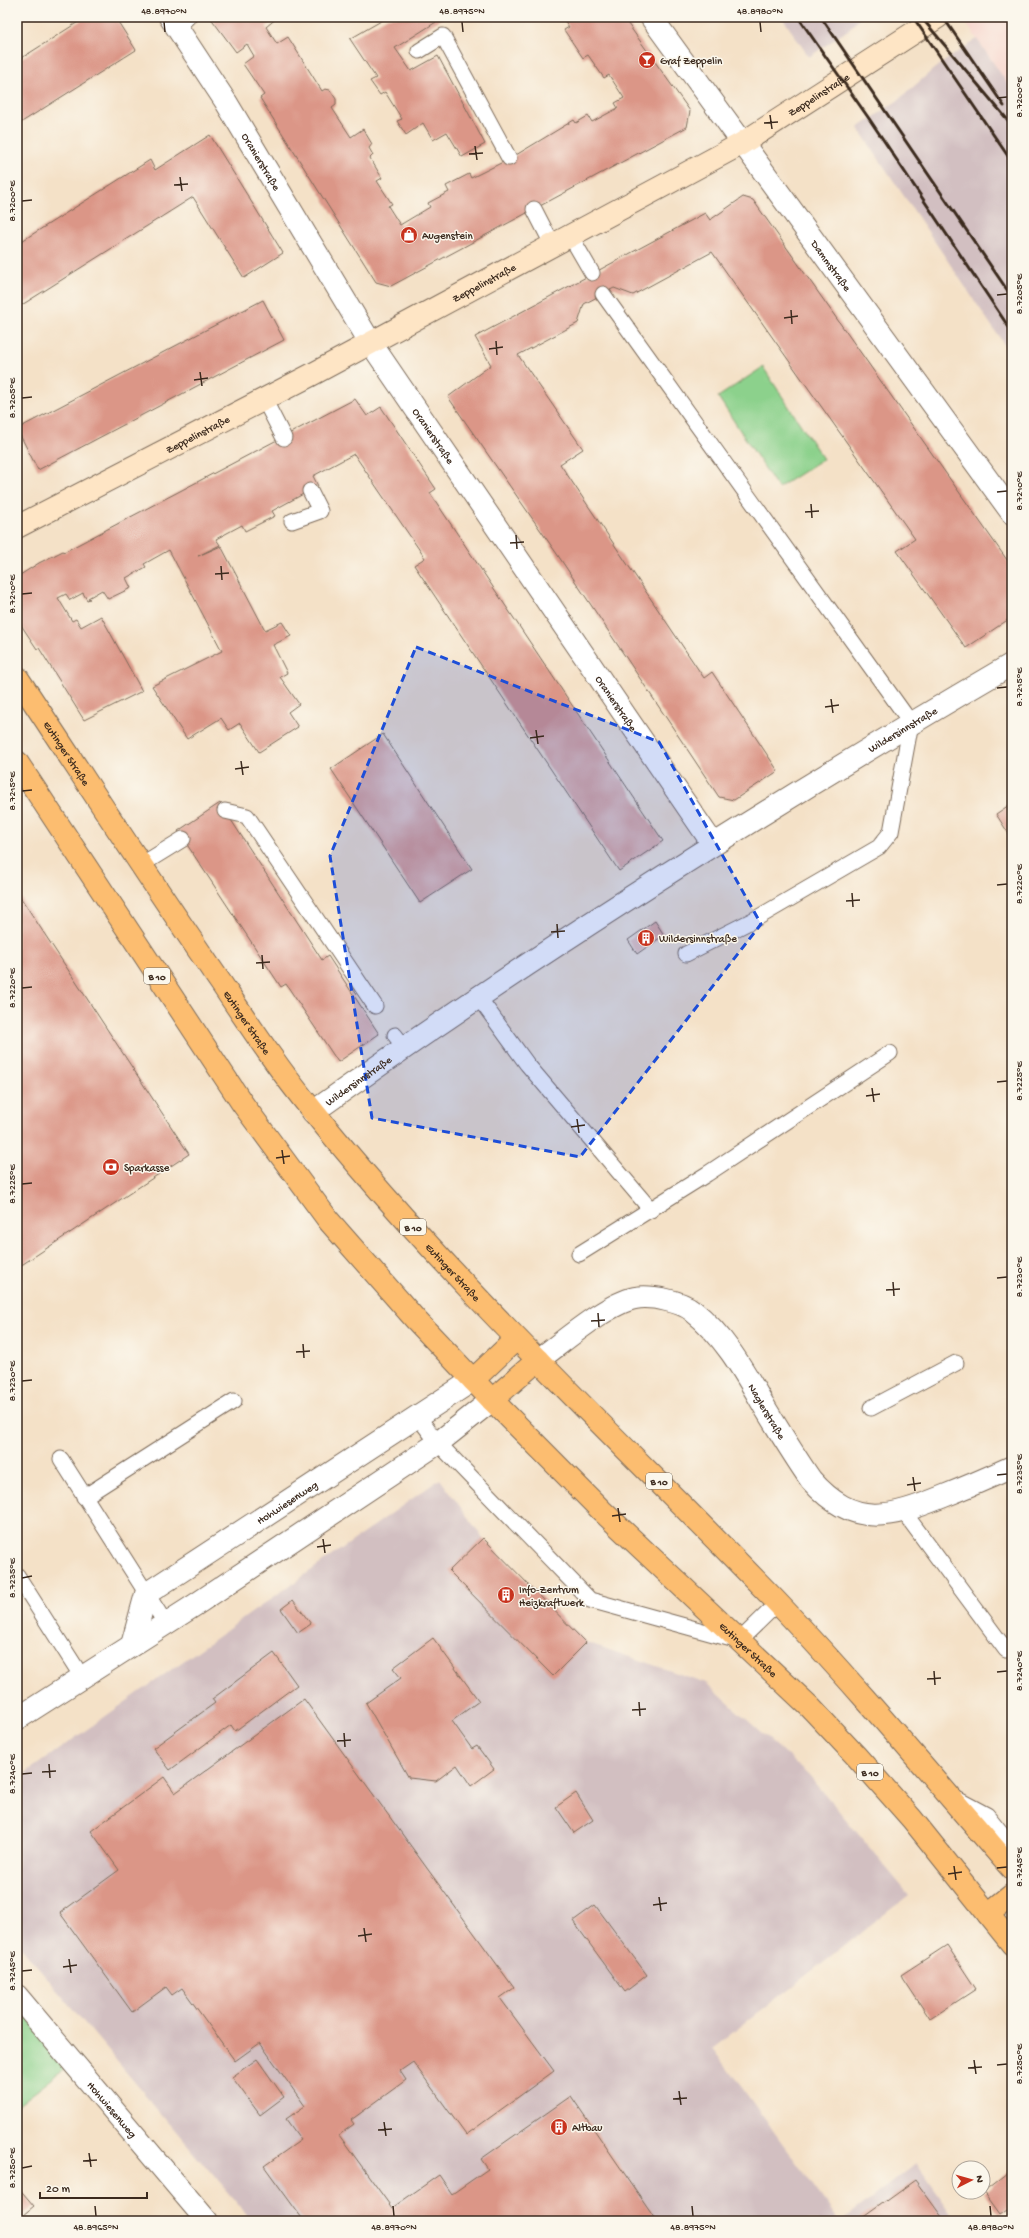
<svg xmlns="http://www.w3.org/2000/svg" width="1029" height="2238" font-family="'Gochi Hand',sans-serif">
<rect width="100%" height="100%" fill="#fbf7ec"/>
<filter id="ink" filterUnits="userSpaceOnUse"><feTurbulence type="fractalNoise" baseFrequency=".025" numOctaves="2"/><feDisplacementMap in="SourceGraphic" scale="8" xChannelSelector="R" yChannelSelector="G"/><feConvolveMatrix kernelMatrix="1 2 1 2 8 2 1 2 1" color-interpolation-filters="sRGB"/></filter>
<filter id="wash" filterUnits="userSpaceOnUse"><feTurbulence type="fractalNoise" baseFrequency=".012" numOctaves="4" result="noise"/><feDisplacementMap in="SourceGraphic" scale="16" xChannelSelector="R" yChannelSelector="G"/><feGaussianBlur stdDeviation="0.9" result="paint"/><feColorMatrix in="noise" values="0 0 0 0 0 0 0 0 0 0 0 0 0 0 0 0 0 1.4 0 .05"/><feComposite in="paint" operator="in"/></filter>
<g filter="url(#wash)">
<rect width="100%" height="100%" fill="#f4e1c7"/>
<!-- built -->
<path fill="#f7d1c9" d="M962 17H1012V90L977 39Z"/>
<!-- industrial -->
<g fill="#d2bfc1">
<path d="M782 17H861L848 30 809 57Z"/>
<path d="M977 39 1012 90V356L858 128 897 101 935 68Z"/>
<path d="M440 1479 483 1538 586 1642 706 1683 809 1775 909 1895 713 2048 839 2221H252L17 1943V1779Z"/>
<path d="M916 2163 957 2221H842Z"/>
</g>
<!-- green -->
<g fill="#8cd18c" stroke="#647e55">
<path d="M763 367 823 459 778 488 718 397Z"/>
<path d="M17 1997 71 2064 17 2106Z"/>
</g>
<g id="blocks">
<!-- building -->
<g fill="#db9687">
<path d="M86 17H115L136 50 17 125V61Z"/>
<path d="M210 17H278L266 27 277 44 288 37 322 91 325 89 330 90 336 99V105L332 108 351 137 363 129 372 144 369 148 373 155 370 158 382 178 377 181 392 204 388 206 400 225 430 207 428 203 449 192 446 186 469 174 471 178 511 158 574 120 576 123 588 116 592 122 618 108 615 103 624 98 609 75 604 78 588 55 583 58 564 30 569 27 562 17H623L690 111 687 127 391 286 376 282 260 98 264 95 243 64 254 56 251 51 247 44 236 52Z"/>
<path d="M388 17H444L395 48 411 71 438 56 485 144 462 157 447 132 433 140 423 123 406 135 397 121 402 119 385 92 380 95 370 81 376 78 350 39Z"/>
<path d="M210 135 283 253 244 278 193 197 17 308V244L150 160 155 170Z"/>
<path d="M743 197 753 200 1012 567V617L966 648 897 551 915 539 712 252 633 295 614 288 584 304 578 323 518 355 583 449 560 464 704 678 712 672 778 771 734 800 719 797 557 554 448 397 491 365 475 337 705 213 710 220Z"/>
<path d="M263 300 284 340 38 470 17 429Z"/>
<path d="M355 399 367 416 381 407 436 489 430 493 663 841 619 871 414 565 425 558 354 454 313 476 318 486 272 511 275 516 245 531 242 525 216 539 220 545 198 556 221 546 265 630 282 622 291 636 273 645 287 673 280 677 299 704 288 712 298 727 259 752 240 723 229 730 221 718 187 739 152 686 222 651 169 550 144 564 146 567 126 578 131 588 108 599 102 590 88 598 90 599 87 600 83 593 70 600 66 594 58 598 72 621 76 619 81 627 101 616 142 691 84 720 39 648 37 649 23 628 17 617V577L39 563 63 551 64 552Z"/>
<path d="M383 734 472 869 420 903 331 769Z"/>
<path d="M220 803 322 960 328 956 379 1034 338 1062 286 984 281 987 178 831Z"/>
<path d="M1012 803V839L996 814Z"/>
<path d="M17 892 189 1154 17 1268Z"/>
<path d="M655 921 664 935 637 954 628 940Z"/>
<path d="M483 1538 586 1643 553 1676 449 1571Z"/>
<path d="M293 1600 311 1624 298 1633 281 1609Z"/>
<path d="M433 1638 479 1701 452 1721 472 1749 477 1746 494 1769 471 1786 457 1765 436 1781 409 1778 366 1703 401 1678 393 1668Z"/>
<path d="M274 1653 297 1685 235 1731 231 1725 170 1770 153 1748 215 1703 212 1699Z"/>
<path d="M304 1699 514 1988 500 1998 554 2071 466 2135 413 2062 400 2071 406 2080 351 2120 354 2124 339 2135 392 2208 439 2175 452 2194 488 2169 481 2159 571 2096 657 2221H304L264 2166 301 2140 286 2119 305 2106 260 2043 235 2061 182 1988 172 1995 166 1987 132 2012 60 1913 119 1870 91 1831 164 1777 175 1793Z"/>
<path d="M576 1793 593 1820 574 1833 556 1807Z"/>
<path d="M595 1905 647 1975 625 1992 573 1921Z"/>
<path d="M947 1945 976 1989 930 2019 901 1975Z"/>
<path d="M257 2059 284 2097 260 2115 232 2077Z"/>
<path d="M1012 2170V2216L1007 2209 1000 2214 984 2192Z"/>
<path d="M915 2180 945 2221H858Z"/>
<path d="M17 2186 34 2206 17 2220Z"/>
</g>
</g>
</g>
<g filter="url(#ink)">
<use href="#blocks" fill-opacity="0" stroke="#7c6a59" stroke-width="1"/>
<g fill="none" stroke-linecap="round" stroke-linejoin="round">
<!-- service casing -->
<g stroke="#7c6a59" stroke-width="17">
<g id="service">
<path d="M177 27 188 17"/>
<path d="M419 51 443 36 509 158"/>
<path d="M534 209 552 244"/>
<path d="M570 235 592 273"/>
<path d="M603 294 911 723 891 832 879 847 757 918 686 954"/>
<path d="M264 399 284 438"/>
<path d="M292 521 320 511 310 491"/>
<path d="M225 811 247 816 375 1006"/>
<path d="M141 865 183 839"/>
<path d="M479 998 527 1064 651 1210"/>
<path d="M395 1035 404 1047"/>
<path d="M579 1254 707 1174 890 1053"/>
<path d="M871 1408 956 1363"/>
<path d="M418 1417 438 1443 590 1600 739 1641 778 1603"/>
<path d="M61 1459 166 1624"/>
<path d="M84 1497 234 1401"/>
<path d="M903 1511 1006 1650"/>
<path d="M17 1575 82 1677"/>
<path d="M957 1799 987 1815 1012 1846"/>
</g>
</g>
<!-- minor casing -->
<g stroke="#7c6a59" stroke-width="24">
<g id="minor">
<path id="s1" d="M170 17 226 102 370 342 713 844"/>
<path id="s2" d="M651 17 1012 513"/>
<path id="s3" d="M313 1112C538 951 773 804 1012 664"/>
<path id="s4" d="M538 1360C562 1343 606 1304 635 1298 650 1295 681 1301 693 1311 726 1337 746 1375 767 1411 781 1434 795 1457 811 1480 854 1529 890 1518 944 1496 967 1487 990 1477 1012 1467"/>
<path id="s5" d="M132 1645 146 1594 473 1380"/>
<path d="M17 1719 195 1605 438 1443 492 1400"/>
<path id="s6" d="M17 1996 207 2221"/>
</g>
</g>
<!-- secondary casing -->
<g stroke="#7c6a59" stroke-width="24">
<g id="secondary">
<path id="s7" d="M17 527 311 375 741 144 938 17"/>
</g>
</g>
<!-- primary casing -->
<g stroke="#7c6a59" stroke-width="24">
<g id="primary">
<path id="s8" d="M17 677C85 779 151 882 221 983 250 1026 279 1070 312 1110 453 1285 618 1438 774 1599 857 1686 933 1778 1012 1869"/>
<path id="s9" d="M17 762 242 1103 329 1221 416 1320 492 1400 602 1511 810 1707 857 1757 912 1819 1012 1944"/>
<path d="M473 1380 516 1339"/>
<path d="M492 1400 538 1360"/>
<path d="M988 1914 1012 1895"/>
</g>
</g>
<!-- service -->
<use href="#service" stroke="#fff" stroke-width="15"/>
<!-- minor -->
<use href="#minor" stroke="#fff" stroke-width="22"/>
<!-- secondary -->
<use href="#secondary" stroke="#fee5c5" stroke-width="22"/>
<!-- primary -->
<use href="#primary" stroke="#fcbd6f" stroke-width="22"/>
<!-- rail -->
<g stroke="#3b2a1e" stroke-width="3">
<path d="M798 17 870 120 1012 332"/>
<path d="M821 17 1012 297"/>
<path d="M913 17 1012 162"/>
<path d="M921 17 1012 125"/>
<path d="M943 17 1004 106"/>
</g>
</g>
</g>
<!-- marked area -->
<path fill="#1d4ed8" fill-opacity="0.2" stroke="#1d4ed8" stroke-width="3" stroke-dasharray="8 5" stroke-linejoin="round" d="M416 647 659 742 761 924 580 1157 372 1118 330 856Z"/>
<!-- ticks -->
<path fill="none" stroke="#3b2a1e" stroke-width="1.5" d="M164 22 165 32M462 22 463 32M760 22 761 32M997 98 1007 97M770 115 772 129M764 123 778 122M475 146 477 160M469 154 483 153M180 177 182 191M174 185 188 184M22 201 32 200M997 295 1007 294M791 310 792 324M784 318 798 316M496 341 497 355M489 349 503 347M200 372 202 386M194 380 208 378M22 398 32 397M997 492 1007 491M811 504 812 518M805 512 819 511M516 535 517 549M510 543 524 542M221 566 222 580M215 574 229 573M22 594 32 593M997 688 1007 687M831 699 833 713M825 707 839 705M536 730 538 744M530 738 544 736M241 761 243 775M235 769 249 767M22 791 32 790M997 885 1007 884M852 893 853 907M846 901 860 900M557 924 558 938M551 932 565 931M262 955 263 969M256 963 270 962M22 988 32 987M997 1082 1007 1081M872 1088 874 1102M866 1096 880 1094M577 1119 579 1133M571 1127 585 1125M282 1150 284 1164M276 1158 290 1156M22 1184 32 1183M997 1278 1007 1277M893 1282 894 1296M886 1290 900 1289M598 1313 599 1327M591 1321 605 1320M303 1344 304 1358M296 1352 310 1351M22 1381 32 1380M997 1475 1007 1474M913 1477 915 1491M907 1485 921 1483M618 1508 620 1522M612 1516 626 1514M323 1539 325 1553M317 1547 331 1545M22 1578 32 1576M934 1671 935 1685M997 1672 1007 1671M927 1679 941 1678M639 1702 640 1716M632 1710 646 1709M344 1733 345 1747M337 1741 351 1740M49 1764 50 1778M42 1772 56 1771M22 1774 32 1773M954 1866 956 1880M997 1868 1007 1867M948 1874 962 1872M659 1897 661 1911M653 1905 667 1903M364 1928 366 1942M358 1936 372 1934M69 1959 71 1973M63 1967 77 1965M22 1971 32 1970M974 2060 976 2074M997 2065 1007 2064M968 2068 982 2067M679 2091 681 2105M673 2099 687 2098M384 2122 386 2136M378 2130 392 2129M89 2153 91 2167M83 2161 97 2160M22 2168 32 2166M95 2206 96 2216M393 2206 394 2216M692 2206 693 2216M990 2206 991 2216"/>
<!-- icons -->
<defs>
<g id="bar-disc" transform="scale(0.9)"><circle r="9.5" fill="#c8321e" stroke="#fbf7ec"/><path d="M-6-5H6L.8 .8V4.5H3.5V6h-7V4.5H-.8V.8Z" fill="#fff"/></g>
<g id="shop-disc" transform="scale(0.9)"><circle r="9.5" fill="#c8321e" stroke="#fbf7ec"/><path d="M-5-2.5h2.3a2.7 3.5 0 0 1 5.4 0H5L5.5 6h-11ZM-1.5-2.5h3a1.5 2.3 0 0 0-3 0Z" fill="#fff"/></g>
<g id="building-disc" transform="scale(0.9)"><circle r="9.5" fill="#c8321e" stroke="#fbf7ec"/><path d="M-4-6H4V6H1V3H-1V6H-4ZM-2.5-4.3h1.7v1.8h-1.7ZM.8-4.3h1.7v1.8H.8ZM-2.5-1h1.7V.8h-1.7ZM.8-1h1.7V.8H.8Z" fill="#fff"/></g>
<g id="bank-disc" transform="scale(0.9)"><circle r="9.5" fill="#c8321e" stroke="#fbf7ec"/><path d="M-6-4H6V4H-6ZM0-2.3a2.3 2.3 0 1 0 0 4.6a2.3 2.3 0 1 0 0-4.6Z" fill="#fff"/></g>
</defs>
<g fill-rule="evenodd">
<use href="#bar-disc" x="647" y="60"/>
<use href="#shop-disc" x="409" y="235"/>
<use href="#building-disc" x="646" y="938"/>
<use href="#bank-disc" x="111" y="1167"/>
<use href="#building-disc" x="506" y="1595"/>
<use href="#building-disc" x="559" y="2127"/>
</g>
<g text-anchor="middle" stroke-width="3" stroke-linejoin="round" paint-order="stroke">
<!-- shield labels -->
<g fill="#fbf7ec" stroke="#75685c" stroke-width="1">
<rect x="144" y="968" width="26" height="16" rx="3"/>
<rect x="400" y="1219" width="26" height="16" rx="3"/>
<rect x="646" y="1473" width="26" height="16" rx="3"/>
<rect x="857" y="1764" width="26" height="16" rx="3"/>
</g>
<g font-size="10" font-weight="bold" fill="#3b2a1e">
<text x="157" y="980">B 10</text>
<text x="413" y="1231">B 10</text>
<text x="659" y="1485">B 10</text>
<text x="870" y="1776">B 10</text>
</g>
<!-- poi labels -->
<g font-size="11" fill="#3b2a1e" stroke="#fbf7ec" text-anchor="start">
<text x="660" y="64">Graf Zeppelin</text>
<text x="422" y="239">Augenstein</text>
<text x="659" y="942">Wildersinnstraße</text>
<text x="124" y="1171">Sparkasse</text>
<text x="519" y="1593">Info-Zentrum<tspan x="519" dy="13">Heizkraftwerk</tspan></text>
<text x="572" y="2131">Altbau</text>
</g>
<!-- street labels -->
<g font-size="11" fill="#3b2a1e" stroke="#fbf7ec">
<text dy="4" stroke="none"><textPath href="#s7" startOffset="911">Zeppelinstraße</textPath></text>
<text dy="4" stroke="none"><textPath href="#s1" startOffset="171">Oranierstraße</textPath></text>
<text dy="4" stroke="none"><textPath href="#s2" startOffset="307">Dammstraße</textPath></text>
<text dy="4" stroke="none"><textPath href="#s7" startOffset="527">Zeppelinstraße</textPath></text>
<text dy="4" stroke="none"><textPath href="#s7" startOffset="203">Zeppelinstraße</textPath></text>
<text dy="4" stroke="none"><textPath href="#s1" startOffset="495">Oranierstraße</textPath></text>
<text dy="4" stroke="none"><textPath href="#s1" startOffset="819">Oranierstraße</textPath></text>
<text dy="4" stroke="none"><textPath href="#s3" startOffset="703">Wildersinnstraße</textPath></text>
<text dy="4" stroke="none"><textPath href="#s8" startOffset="91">Eutinger Straße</textPath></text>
<text dy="4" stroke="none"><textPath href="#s8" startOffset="415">Eutinger Straße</textPath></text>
<text dy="4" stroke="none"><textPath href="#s3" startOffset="55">Wildersinnstraße</textPath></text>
<text dy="4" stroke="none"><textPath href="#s8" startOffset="739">Eutinger Straße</textPath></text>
<text dy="4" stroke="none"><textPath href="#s4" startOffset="302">Naglerstraße</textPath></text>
<text dy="4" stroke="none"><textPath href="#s5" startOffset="221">Hohwiesenweg</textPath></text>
<text dy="4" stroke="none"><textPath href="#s9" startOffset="1155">Eutinger Straße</textPath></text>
<text dy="4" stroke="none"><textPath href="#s6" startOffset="148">Hohwiesenweg</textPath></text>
</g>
</g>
<!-- margin -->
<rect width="1029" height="2238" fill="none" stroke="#fbf7ec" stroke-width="44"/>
<!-- north arrow -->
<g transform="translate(971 2180) rotate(84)"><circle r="19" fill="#fbf7ec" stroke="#aea59a"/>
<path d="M0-3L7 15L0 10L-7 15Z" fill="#c8321e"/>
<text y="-6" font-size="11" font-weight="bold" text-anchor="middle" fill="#3b2a1e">N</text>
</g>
<!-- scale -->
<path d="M40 2192v6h107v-6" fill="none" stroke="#3b2a1e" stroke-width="2"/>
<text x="46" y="2192" font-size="12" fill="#3b2a1e" stroke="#fbf7ec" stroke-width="3" paint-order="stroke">20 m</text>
<rect x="22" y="22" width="985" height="2194" fill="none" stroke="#3b2a1e" stroke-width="1.5"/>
<g font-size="10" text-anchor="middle" fill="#3b2a1e">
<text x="164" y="14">48.8970°N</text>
<text x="462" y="14">48.8975°N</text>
<text x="760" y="14">48.8980°N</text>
<text transform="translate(1018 97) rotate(-90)" y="4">8.7200°E</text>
<text transform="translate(11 201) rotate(-90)" y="4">8.7200°E</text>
<text transform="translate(1018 294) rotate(-90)" y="4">8.7205°E</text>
<text transform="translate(11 398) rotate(-90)" y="4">8.7205°E</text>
<text transform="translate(1018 491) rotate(-90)" y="4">8.7210°E</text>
<text transform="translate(11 594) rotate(-90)" y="4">8.7210°E</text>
<text transform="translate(1018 687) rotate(-90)" y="4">8.7215°E</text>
<text transform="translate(11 791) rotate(-90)" y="4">8.7215°E</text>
<text transform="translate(1018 884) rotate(-90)" y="4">8.7220°E</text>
<text transform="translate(11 988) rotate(-90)" y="4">8.7220°E</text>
<text transform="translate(1018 1081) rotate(-90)" y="4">8.7225°E</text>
<text transform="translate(11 1184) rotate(-90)" y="4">8.7225°E</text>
<text transform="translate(1018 1277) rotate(-90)" y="4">8.7230°E</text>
<text transform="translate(11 1381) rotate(-90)" y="4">8.7230°E</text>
<text transform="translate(1018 1474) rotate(-90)" y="4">8.7235°E</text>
<text transform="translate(11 1578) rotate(-90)" y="4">8.7235°E</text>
<text transform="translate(1018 1671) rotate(-90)" y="4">8.7240°E</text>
<text transform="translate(11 1774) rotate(-90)" y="4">8.7240°E</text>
<text transform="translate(1018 1867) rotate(-90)" y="4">8.7245°E</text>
<text transform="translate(11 1971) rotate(-90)" y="4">8.7245°E</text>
<text transform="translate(1018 2064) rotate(-90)" y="4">8.7250°E</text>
<text transform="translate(11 2168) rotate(-90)" y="4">8.7250°E</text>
<text x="96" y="2230">48.8965°N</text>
<text x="394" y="2230">48.8970°N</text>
<text x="693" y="2230">48.8975°N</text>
<text x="991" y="2230">48.8980°N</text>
</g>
</svg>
